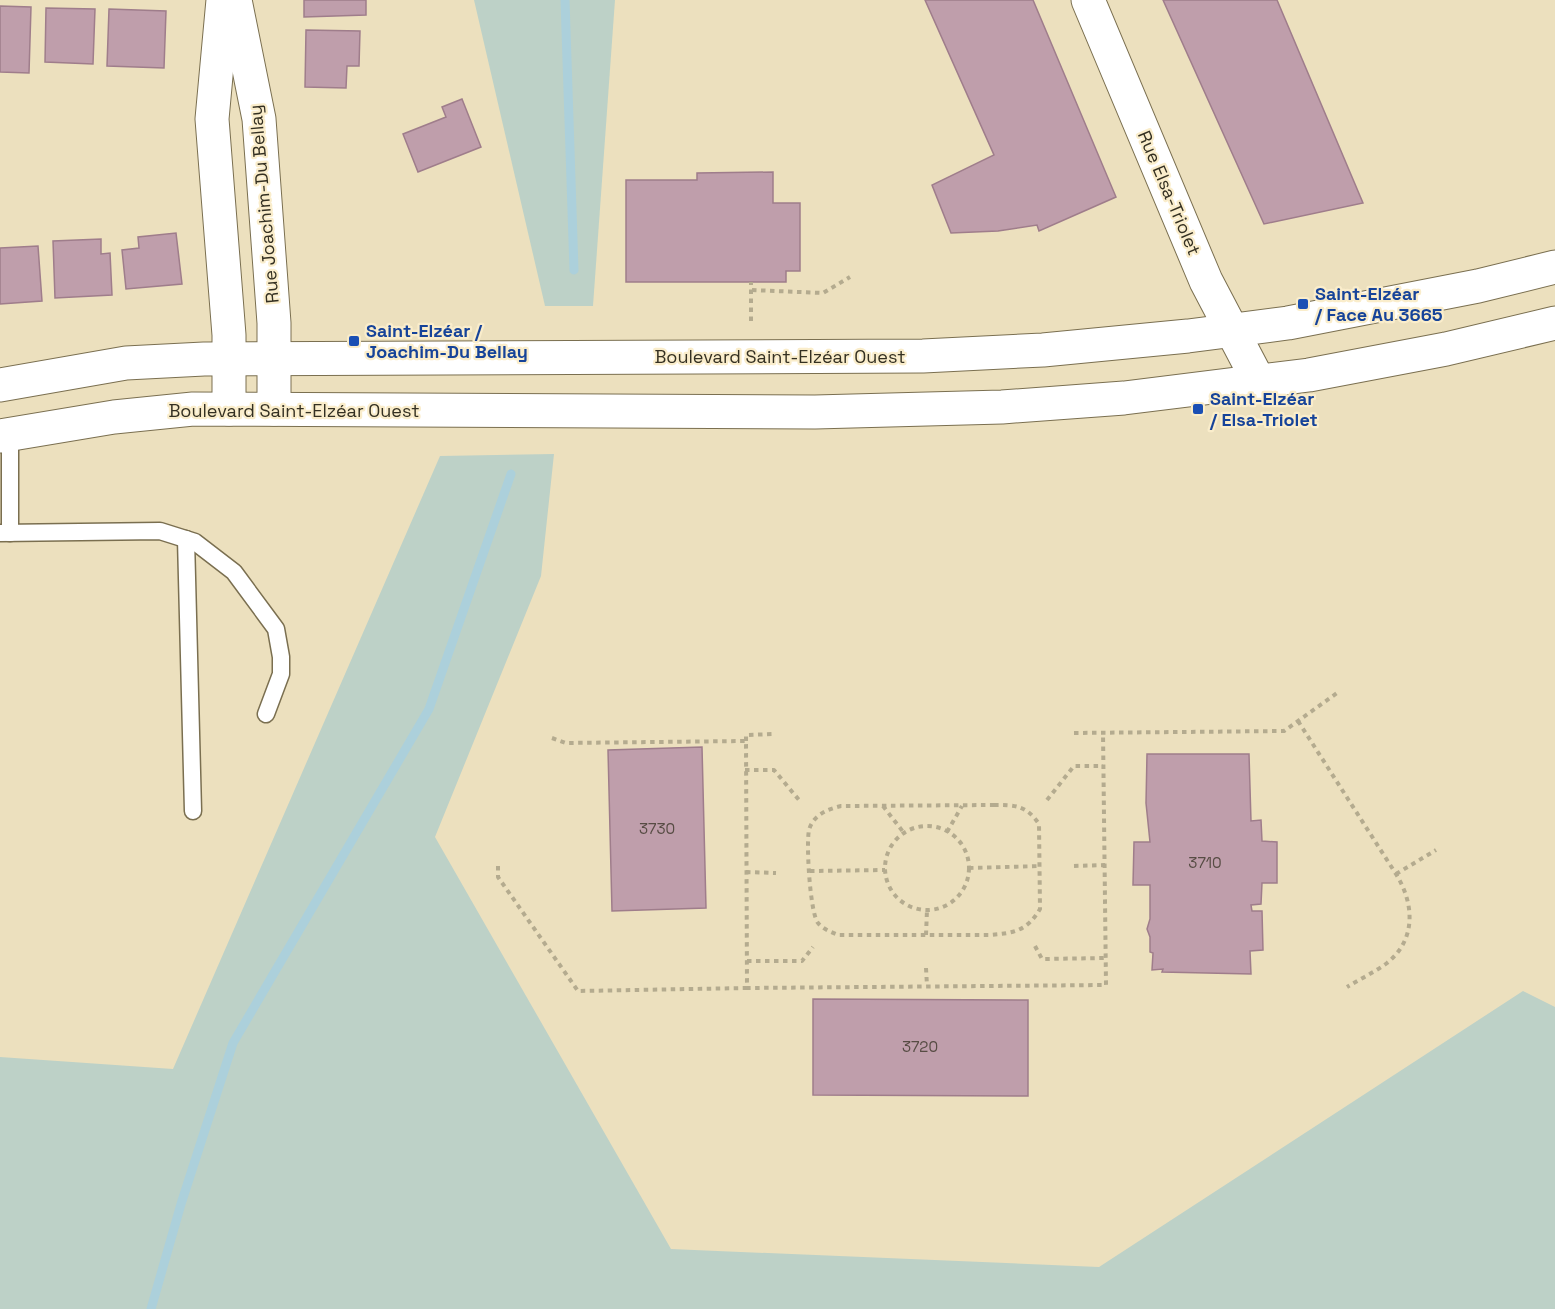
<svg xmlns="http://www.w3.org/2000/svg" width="1555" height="1309" font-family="'Space Grotesk',sans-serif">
<rect width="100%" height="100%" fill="#ece0be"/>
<!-- green -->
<g fill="#bdd1c7">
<path d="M474 0H615L593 306H545Z"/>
<path d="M554 454 541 576 435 837 671 1249 1099 1267 1523 991 1555 1007V1309H0V1057L173 1069 440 456Z"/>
</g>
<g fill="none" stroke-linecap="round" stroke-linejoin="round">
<!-- stream -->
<g stroke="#acd0db" stroke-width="9">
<path d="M565 0 574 270"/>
<path d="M151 1309 181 1204 233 1043 429 709 511 474"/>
</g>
</g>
<!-- building -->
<g fill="#bf9eab" stroke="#9f7d8b" stroke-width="1.5">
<path d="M304 0H366V15L304 17Z"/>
<path d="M925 0H1033L1116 197 1039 231 1037 225 998 231 951 233 932 185 994 155Z"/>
<path d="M1163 0H1277L1363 203 1264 224Z"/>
<path d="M0 6 31 7 29 73 0 72Z"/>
<path d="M46 8 95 9 93 64 45 62Z"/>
<path d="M109 9 166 11 164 68 107 66Z"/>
<path d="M306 30 360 31 359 66H347L346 88 305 87Z"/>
<path d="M462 99 481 147 418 172 403 134 446 117 442 107Z"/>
<path d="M773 172V203H800V271H786V282H626V180H697V173Z"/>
<path d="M176 233 182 284 126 289 122 250 139 248 138 237Z"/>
<path d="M101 239V254L110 253 112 295 55 298 53 241Z"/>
<path d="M38 246 42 301 0 304V248Z"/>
<path d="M702 747 706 908 612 911 608 750Z"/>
<path d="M1147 754H1249L1251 821 1261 820 1262 841 1277 842V883H1262L1261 904 1251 905 1252 911H1262L1263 950 1250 951 1251 974 1162 972 1163 969 1152 970 1153 953 1150 952V937L1147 929 1150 919V885H1133L1134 842H1150L1146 803Z"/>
<path d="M813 999 1028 1000V1096L813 1095Z"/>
</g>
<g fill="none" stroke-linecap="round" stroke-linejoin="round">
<!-- service casing -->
<g stroke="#7a6f50" stroke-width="19">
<g id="service">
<path d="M0 533 160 531 195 542 234 572 276 629 281 657V674L266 714"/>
<path d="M10 533V435"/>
<path d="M186 539 193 811"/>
</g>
</g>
<!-- minor casing -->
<g stroke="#7a6f50" stroke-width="35">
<g id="minor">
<path d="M223 0 212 119 229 335V409"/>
<path d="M235 0 259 119 274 323V409"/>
<path d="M1088 0 1206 281 1259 382"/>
</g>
</g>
<!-- tertiary casing -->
<g stroke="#7a6f50" stroke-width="35">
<g id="tertiary">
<path d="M0 385 126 363 204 359 923 356 1043 350 1188 336 1288 323 1478 286 1555 267"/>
<path d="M0 436 114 417 193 409 815 412 1002 407 1124 398 1309 375 1446 349 1555 323"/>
</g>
</g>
<!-- path -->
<g stroke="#b4ab8f" stroke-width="4" stroke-dasharray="4.5 4.5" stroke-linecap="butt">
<path d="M752 290 823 293 850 277"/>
<path d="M751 321V282"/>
<path d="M1298 721 1396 874C1414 903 1417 939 1387 963 1375 972 1360 979 1347 987"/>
<path d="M1074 733 1284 731 1337 693"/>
<path d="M552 738 566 743 746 741 747 988 1106 985 1103 732"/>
<path d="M746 741V735L774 734"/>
<path d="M745 770H774L799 800"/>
<path d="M1047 800 1074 766H1103"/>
<path d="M994 805C1015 805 1026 805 1039 824L1040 909C1027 931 1014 933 990 935H838C831 932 823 929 818 923 810 913 806 844 809 830 813 815 828 809 841 806Z"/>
<path d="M883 806 904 833"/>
<circle cx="927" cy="868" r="42"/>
<path d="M947 832 962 806"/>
<path d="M498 866V877L578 991 747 988"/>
<path d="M1074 866 1105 865"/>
<path d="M969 868 1041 866"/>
<path d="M810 871 885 870"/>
<path d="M746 872 776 873"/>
<path d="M1396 874 1436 850"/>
<path d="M926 935 927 910"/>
<path d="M1035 946 1042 959 1106 958"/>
<path d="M747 961H802L813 947"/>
<path d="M926 968 927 986"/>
</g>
<!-- service -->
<use href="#service" stroke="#fff" stroke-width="16"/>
<!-- minor -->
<use href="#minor" stroke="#fff" stroke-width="33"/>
<!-- tertiary -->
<use href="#tertiary" stroke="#fff" stroke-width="33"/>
</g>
<!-- markers -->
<g fill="#1a4fb4" stroke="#faedcb" stroke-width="2">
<rect x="1297" y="298" width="12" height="12" rx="3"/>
<rect x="348" y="335" width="12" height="12" rx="3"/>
<rect x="1192" y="403" width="12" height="12" rx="3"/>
</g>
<g text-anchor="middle" stroke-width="4.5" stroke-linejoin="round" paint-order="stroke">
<!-- number labels -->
<g font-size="15" fill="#574c44">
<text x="657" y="834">3730</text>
<text x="1205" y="868">3710</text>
<text x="920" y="1052">3720</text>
</g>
<!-- street labels -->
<g font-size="18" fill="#343022" stroke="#faedcb">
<text transform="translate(1169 193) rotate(67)" y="6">Rue Elsa-Triolet</text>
<text transform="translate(264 204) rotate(-95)" y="6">Rue Joachim-Du Bellay</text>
<text x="780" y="363">Boulevard Saint-Elzéar Ouest</text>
<text x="294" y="417">Boulevard Saint-Elzéar Ouest</text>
</g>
<!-- transit labels -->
<g font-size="18" font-weight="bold" fill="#164399" stroke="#faedcb" text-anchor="start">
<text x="1315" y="300">Saint-Elzéar<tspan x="1315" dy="21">/ Face Au 3665</tspan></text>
<text x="366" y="337">Saint-Elzéar /<tspan x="366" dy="21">Joachim-Du Bellay</tspan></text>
<text x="1210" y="405">Saint-Elzéar<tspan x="1210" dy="21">/ Elsa-Triolet</tspan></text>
</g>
</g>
</svg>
